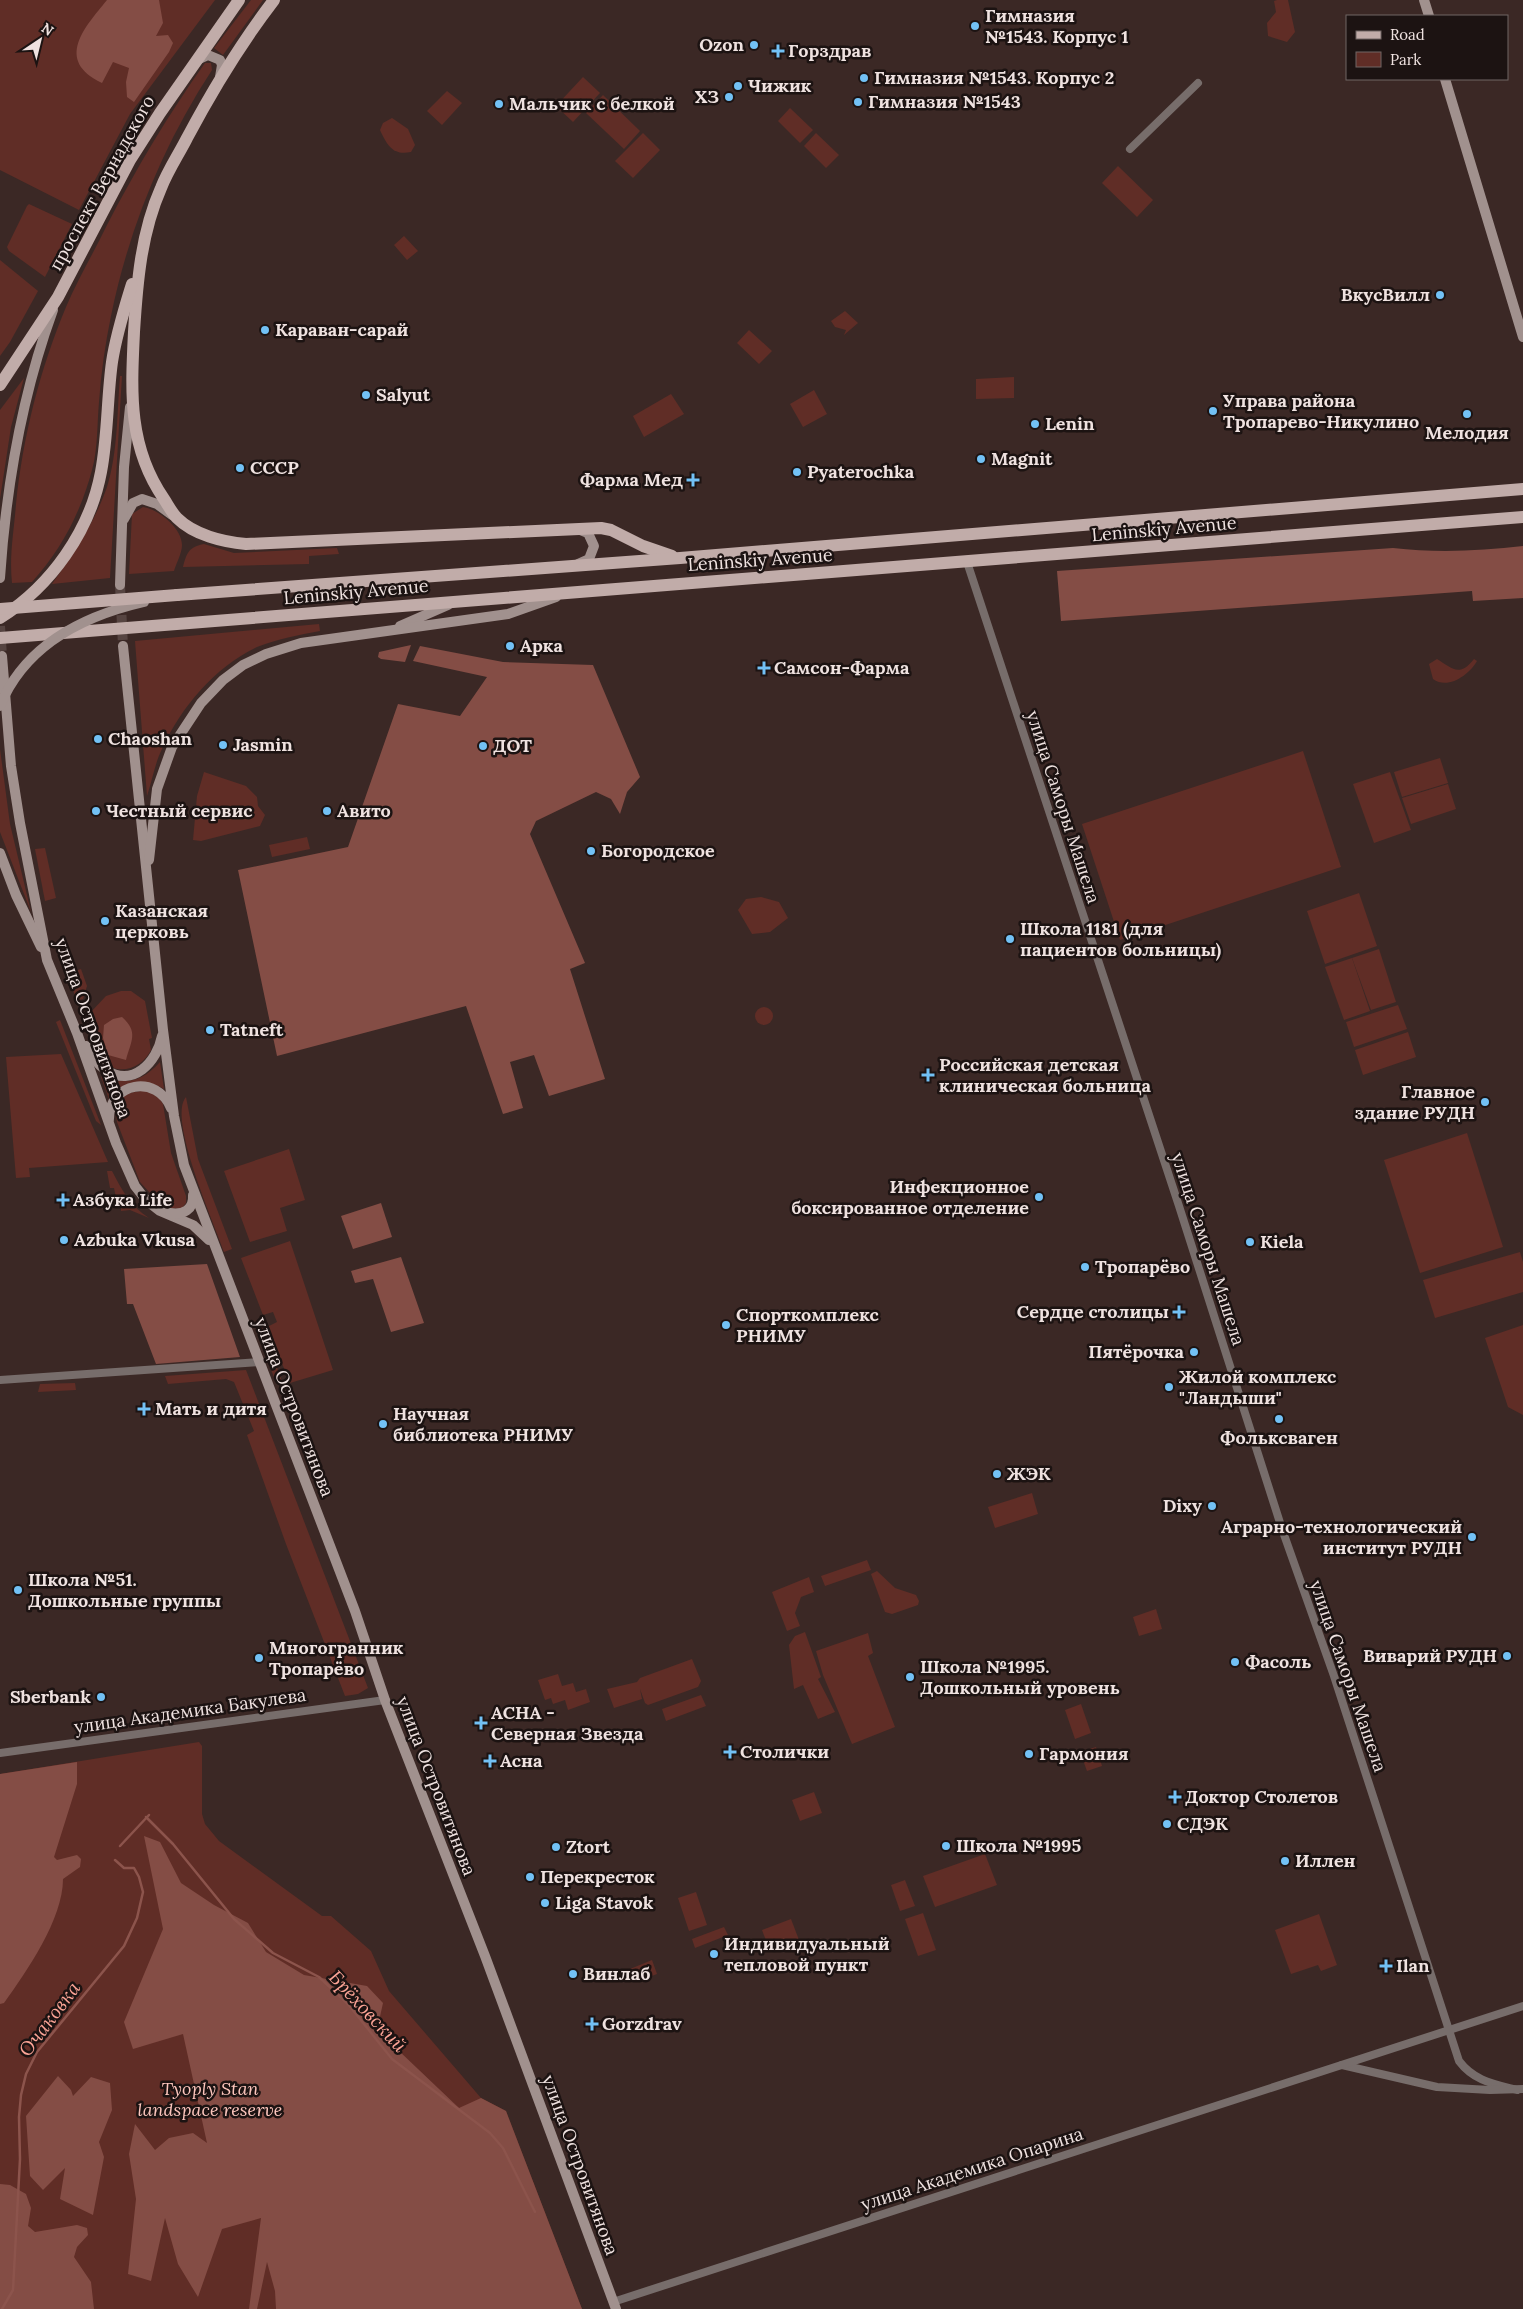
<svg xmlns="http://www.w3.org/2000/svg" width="1523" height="2309" font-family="Lora,serif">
<rect width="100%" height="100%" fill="#3b2825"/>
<!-- green -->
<g fill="#602d26">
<path d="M0 0H215L130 114 79 210 0 170Z"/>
<path d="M251 0H263L223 55 214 48Z"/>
<path d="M1277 0H1288L1295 32 1287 42 1268 36 1267 23 1276 12 1274 1Z"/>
<path d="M205 63H211L212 70C163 145 129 228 111 316 105 345 101 373 99 402 97 424 98 449 92 470 81 512 61 550 32 582L12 583C9 556 14 531 16 504 23 436 40 369 66 307 78 279 94 252 107 225 136 169 168 115 205 63Z"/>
<path d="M583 77 600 93 573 122 556 106Z"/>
<path d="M447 91 462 103 442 125 427 111Z"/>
<path d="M603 95 640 131 624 149 586 113Z"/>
<path d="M790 108 813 130 800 143 778 121Z"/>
<path d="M392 118 408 129 415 145 411 152C393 156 387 145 380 130L383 123Z"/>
<path d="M643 133 660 150 633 178 615 161Z"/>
<path d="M816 133 839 155 826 168 804 146Z"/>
<path d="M1118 166 1153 200 1137 217 1102 183Z"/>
<path d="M29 204 72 224 45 277 9 251 7 247 27 206Z"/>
<path d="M404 236 418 251 407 260 394 245Z"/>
<path d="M0 260 38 291 10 342 0 356Z"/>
<path d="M845 311 858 323 844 335 846 330 835 327 831 321Z"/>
<path d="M749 330 772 351 759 364 737 343Z"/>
<path d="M120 376H122L110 578 52 584C73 554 95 522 107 487 118 452 117 412 120 376Z"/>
<path d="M1014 377V398L976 399V379Z"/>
<path d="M24 378 11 427 0 499V410Z"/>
<path d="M814 390 827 414 803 427 790 404Z"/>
<path d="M671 394 684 414 644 437 633 416Z"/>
<path d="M143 507C158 509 182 528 182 545 182 553 176 564 174 571L129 574 132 514Z"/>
<path d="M204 544 234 553 337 548 339 554 309 556V564L183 567C187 552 189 547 204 544Z"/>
<path d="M319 624 320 631C299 635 277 639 257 647 215 667 181 707 162 749 155 763 152 781 147 796L135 641Z"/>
<path d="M1437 659C1452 668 1459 678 1474 659L1477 661C1469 675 1448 690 1433 679L1429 664Z"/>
<path d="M0 749 10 824 31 912 0 832Z"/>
<path d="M1303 751 1341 867 1120 940 1082 824Z"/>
<path d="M1440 758 1448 783 1402 797 1394 772Z"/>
<path d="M204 772 246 786 257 797 258 806 265 815 260 826 201 841 193 840 197 796Z"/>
<path d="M1390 772 1411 830 1374 843 1353 784Z"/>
<path d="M1448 784 1456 809 1411 824 1402 798Z"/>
<path d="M307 837 310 849 272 857 269 845Z"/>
<path d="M45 848 56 898 45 901 35 849Z"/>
<path d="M1359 893 1377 946 1325 964 1307 911Z"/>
<path d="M761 897 779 902 788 918 770 932 752 934 738 910 746 899Z"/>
<path d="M1379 949 1396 1002 1371 1010 1352 958Z"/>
<path d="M1352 958 1370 1011 1344 1020 1325 967Z"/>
<path d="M81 969 87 986 83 999 79 1000 76 998 68 978 69 973Z"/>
<path d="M121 991H131L145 1001 152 1038 149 1039 151 1050C142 1069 115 1078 101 1058 99 1054 91 1018 90 1013L106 996Z"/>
<path d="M1398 1005 1407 1029 1354 1047 1346 1022Z"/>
<circle cx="764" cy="1016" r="9"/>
<path d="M60 1020 101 1125 96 1121 56 1022Z"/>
<path d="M1408 1032 1416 1057 1363 1075 1355 1050Z"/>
<path d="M61 1054 108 1162 29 1168 30 1177 16 1178 6 1057Z"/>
<path d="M160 1062 164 1089C145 1078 123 1082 109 1099L101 1077C126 1085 142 1082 160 1062Z"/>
<path d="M147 1090 160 1099 163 1104 171 1153 186 1196V1203L181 1209 169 1208 160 1204 140 1182 117 1122 115 1109 119 1100 129 1093Z"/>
<path d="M186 1097 198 1159 232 1249 224 1252C215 1225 167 1118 186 1097Z"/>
<path d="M1467 1133 1503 1247 1420 1273 1384 1160Z"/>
<path d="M289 1149 305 1200 280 1208 287 1231 250 1242 224 1171Z"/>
<path d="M107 1171H112C122 1190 130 1206 149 1218L130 1210 121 1211V1208H118L114 1188H110Z"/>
<path d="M290 1241 333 1370 290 1383 267 1327 277 1322 273 1312 263 1315 241 1258Z"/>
<path d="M1520 1252 1523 1262V1292L1435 1318 1423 1280Z"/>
<path d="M261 1323 283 1384 275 1380 260 1341 262 1338 257 1324Z"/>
<path d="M1523 1325V1415L1508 1407 1485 1338Z"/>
<path d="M246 1370 368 1688 358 1694 345 1696 286 1544 247 1435 254 1431 234 1382 226 1379 168 1384 165 1376Z"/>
<path d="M75 1383 76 1390 38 1392 40 1384Z"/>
<path d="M1032 1493 1038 1514 995 1528 988 1507Z"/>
<path d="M867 1560 871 1570 825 1586 821 1576Z"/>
<path d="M877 1571 895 1588 916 1595 919 1601 918 1605 892 1614 885 1612 871 1574Z"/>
<path d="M809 1577 814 1592 801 1597 795 1613 800 1626 787 1631 772 1592Z"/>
<path d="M1156 1609 1162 1629 1139 1636 1133 1617Z"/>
<path d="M805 1632 821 1677 818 1679 835 1712 818 1719 803 1685 794 1689 789 1645 795 1636Z"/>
<path d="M868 1633 873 1653 868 1656 895 1727 852 1744 823 1675 816 1651Z"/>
<path d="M692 1659 701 1681 698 1687 648 1705 645 1703 640 1689 642 1699 614 1708 607 1689 637 1682 640 1678Z"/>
<path d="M558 1674 562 1686 573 1683 576 1692 586 1689 590 1702 568 1710 565 1700 553 1704 551 1698 545 1700 538 1680Z"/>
<path d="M701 1695 706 1706 666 1721 662 1709Z"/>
<path d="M1081 1704 1091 1733 1075 1739 1065 1710Z"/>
<path d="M199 1742 202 1746V1814L205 1824 219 1841 322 1916H331L371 1951 389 1991 481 2098 506 2111 582 2309H0V1774Z"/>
<path d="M1096 1747 1102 1766 1087 1771 1080 1752Z"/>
<path d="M814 1792 822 1813 800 1821 792 1800Z"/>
<path d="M985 1854 997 1885 935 1907 923 1876Z"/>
<path d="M905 1880 915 1906 900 1911 891 1885Z"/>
<path d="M696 1892 707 1925 689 1931 678 1898Z"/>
<path d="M923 1913 936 1950 918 1956 905 1919Z"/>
<path d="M1319 1914 1337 1965 1321 1971 1318 1965 1291 1974 1275 1930Z"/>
<path d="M791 1919 799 1940 770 1951 762 1930Z"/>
<path d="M724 1927 728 1935 695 1948 692 1939Z"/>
<path d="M652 1960 657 1974 636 1982 630 1969Z"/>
</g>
<!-- forest -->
<g fill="#844d45">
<path d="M107 0H159L163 23 156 36 168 35 173 43 169 52 134 102 127 97 126 82 129 68 113 62 102 83C54 60 85 27 107 0Z"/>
<path d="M1523 546V598L1473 601 1472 591 1061 621 1057 571 1393 548C1436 553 1480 551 1523 546Z"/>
<path d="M411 645 405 662 381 659 378 657 379 652Z"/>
<path d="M420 646 503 662 593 665 640 777 627 792 620 814 611 799 596 792 536 821 530 834 585 963 570 969 605 1079 549 1096 534 1055 510 1062 523 1108 503 1114 466 1006 277 1056 238 870 348 847 398 704 460 716 487 677 413 661Z"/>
<path d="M122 1017C139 1032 131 1041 126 1060L108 1055 103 1038 104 1025 113 1019Z"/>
<path d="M381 1203 392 1237 353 1249 341 1216Z"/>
<path d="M401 1257 424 1323 391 1332 373 1279 355 1283 351 1271Z"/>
<path d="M207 1264 240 1357 156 1364 133 1304H127L124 1269Z"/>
<path d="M77 1762V1784L54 1857 57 1860 77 1855 81 1859 80 1867 63 1879C63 1919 27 1971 4 2003L0 2004V1774Z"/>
<path d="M144 1836 160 1842 181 1883 214 1905 248 1923 266 1952 304 1975 367 1986 383 2003 377 2030 459 2108 481 2098 506 2111 582 2309H276L275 2291 267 2262 257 2309H249L261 2218 222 2229 198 2297 178 2264 165 2218 151 2281 128 2274 136 2199 129 2154 135 2124 155 2150 169 2138 193 2133 207 2143 183 2034 133 2049 124 2022 163 1929Z"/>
<path d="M58 2076 71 2090 73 2096 91 2077 110 2083 112 2110 99 2142 104 2157 93 2215 60 2199 65 2168 43 2190 30 2176 26 2116Z"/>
<path d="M0 2184 10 2185 26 2194 31 2208 28 2226 35 2232 77 2225 87 2228 88 2235 77 2247 74 2257 91 2282 94 2309H0Z"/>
</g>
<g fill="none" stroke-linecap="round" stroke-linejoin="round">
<!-- stream -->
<g stroke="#8c544c" stroke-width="2.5">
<path d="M146 1817 173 1844 234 1919 273 1953 319 1977 348 2004 392 2059 490 2133 503 2148 535 2212"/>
<path d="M120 1846 149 1815"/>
<path d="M2 2309 13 2290 20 2159 19 2117 21 2095 26 2074 37 2052 124 1946 137 1918 143 1892 139 1877 134 1868H124L115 1860"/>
</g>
<!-- secondary-tunnel -->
<g stroke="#564441" stroke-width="10" stroke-dasharray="10 5" stroke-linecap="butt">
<path d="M120 585 123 646"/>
<path d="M0 626 2 656"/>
</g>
<!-- street -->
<g stroke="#776d6b" stroke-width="8">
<path d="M1130 149 1198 83"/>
<path d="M967 562 1179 1206 1282 1529 1334 1676 1459 2061C1474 2081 1494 2084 1517 2090"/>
<path d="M0 1380 260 1362"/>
<path d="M0 1753 385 1700"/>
<path d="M1342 2065 1437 2087 1490 2090 1523 2089"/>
<path d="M613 2302 1523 2006"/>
</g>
<!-- secondary -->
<g stroke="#a1918e" stroke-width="10">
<path d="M1424 0 1429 16"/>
<path d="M197 60 208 55 220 60 222 65 220 77"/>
<path d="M1445 79 1523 337"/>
<path d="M124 519 133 503 142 499 157 504 172 515"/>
<path d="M578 564 589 559 594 546 588 533 578 529"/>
<path d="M0 578C6 487 22 395 53 310"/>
<path d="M120 585 124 467 130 407"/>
<path d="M400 626 448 605"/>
<path d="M123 646 163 1030 174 1116 184 1165 355 1611 385 1700 485 1956 616 2309"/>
<path d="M2 656 11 766 20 823 47 960 77 1033 116 1143 135 1186 146 1200 160 1211 193 1225 209 1240"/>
<path d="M0 853 16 895 41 947"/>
<path d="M149 860 157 789 172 747 201 703 223 680 243 665 266 654 301 643 508 614 556 597"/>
<path d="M86 1046C92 1055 97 1065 106 1070 133 1088 157 1062 162 1036"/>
<path d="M109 1119C109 1082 157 1074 171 1108"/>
<path d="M170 1213C183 1215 194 1210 193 1195"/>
</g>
<!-- primary -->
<g stroke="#c1aca9" stroke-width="12">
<path d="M274 0C241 43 213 89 187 138 179 154 168 170 161 188 141 233 137 283 134 332 131 393 128 447 164 499 168 505 172 513 177 518 194 535 223 542 246 544L601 528 611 530 643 546 672 556"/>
<path d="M0 385 58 297 130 160 160 113 239 0"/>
<path d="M177 595 680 558 1523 489"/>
<path d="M0 618C51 586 90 531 101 472 108 435 107 398 112 362 116 335 124 310 132 284"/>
<path d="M0 638 1523 517"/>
</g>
<!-- secondary-bridge -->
<path stroke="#a1918e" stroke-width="10" d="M0 706C25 645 83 616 144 602"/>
<!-- primary-bridge -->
<path stroke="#c1aca9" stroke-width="12" d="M0 609 177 595"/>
</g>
<!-- markers -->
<g fill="#72c1f5" stroke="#1c1312" stroke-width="2">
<circle cx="975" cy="26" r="5"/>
<circle cx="754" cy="45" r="5"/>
<path d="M775.5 43.5h5v5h5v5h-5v5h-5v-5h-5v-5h5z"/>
<circle cx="864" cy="78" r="5"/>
<circle cx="738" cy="86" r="5"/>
<circle cx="729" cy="97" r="5"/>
<circle cx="858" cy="102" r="5"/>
<circle cx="499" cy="104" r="5"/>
<circle cx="1440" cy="295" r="5"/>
<circle cx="265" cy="330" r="5"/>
<circle cx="366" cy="395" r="5"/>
<circle cx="1213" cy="411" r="5"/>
<circle cx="1467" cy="414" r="5"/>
<circle cx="1035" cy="424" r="5"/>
<circle cx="981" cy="459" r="5"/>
<circle cx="240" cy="468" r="5"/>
<circle cx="797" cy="472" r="5"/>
<path d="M690.5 472.5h5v5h5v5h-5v5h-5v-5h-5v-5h5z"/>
<circle cx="510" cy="646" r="5"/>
<path d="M761.5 660.5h5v5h5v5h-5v5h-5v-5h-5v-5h5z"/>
<circle cx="98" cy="739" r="5"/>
<circle cx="223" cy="745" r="5"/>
<circle cx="483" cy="746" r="5"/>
<circle cx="96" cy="811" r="5"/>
<circle cx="327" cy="811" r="5"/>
<circle cx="591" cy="851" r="5"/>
<circle cx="105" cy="921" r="5"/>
<circle cx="1010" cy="939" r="5"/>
<circle cx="210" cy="1030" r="5"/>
<path d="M925.5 1067.5h5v5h5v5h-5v5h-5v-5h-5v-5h5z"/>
<circle cx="1485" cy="1102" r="5"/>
<circle cx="1039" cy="1197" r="5"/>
<path d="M60.5 1192.5h5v5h5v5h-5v5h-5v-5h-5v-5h5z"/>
<circle cx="64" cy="1240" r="5"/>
<circle cx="1250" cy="1242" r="5"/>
<circle cx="1085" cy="1267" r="5"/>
<path d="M1176.5 1304.5h5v5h5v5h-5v5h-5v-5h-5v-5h5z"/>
<circle cx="726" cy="1325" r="5"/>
<circle cx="1194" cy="1352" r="5"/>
<circle cx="1169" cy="1387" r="5"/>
<path d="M141.5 1401.5h5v5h5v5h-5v5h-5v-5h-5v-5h5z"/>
<circle cx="1279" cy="1419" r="5"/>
<circle cx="383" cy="1424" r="5"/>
<circle cx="997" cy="1474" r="5"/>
<circle cx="1212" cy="1506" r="5"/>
<circle cx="1472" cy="1537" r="5"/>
<circle cx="18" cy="1590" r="5"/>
<circle cx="1507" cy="1656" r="5"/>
<circle cx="259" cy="1658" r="5"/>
<circle cx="1235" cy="1662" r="5"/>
<circle cx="910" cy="1677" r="5"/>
<circle cx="101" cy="1697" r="5"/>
<path d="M478.5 1715.5h5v5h5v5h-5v5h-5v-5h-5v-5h5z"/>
<path d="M727.5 1744.5h5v5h5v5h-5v5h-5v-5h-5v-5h5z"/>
<circle cx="1029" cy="1754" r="5"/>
<path d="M487.5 1753.5h5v5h5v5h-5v5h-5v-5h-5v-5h5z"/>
<path d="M1172.5 1789.5h5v5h5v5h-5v5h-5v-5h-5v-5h5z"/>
<circle cx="1167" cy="1824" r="5"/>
<circle cx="946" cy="1846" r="5"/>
<circle cx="556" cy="1847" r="5"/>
<circle cx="1285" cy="1861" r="5"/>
<circle cx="530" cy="1877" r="5"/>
<circle cx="545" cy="1903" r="5"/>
<circle cx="714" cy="1954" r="5"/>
<path d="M1383.5 1958.5h5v5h5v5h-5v5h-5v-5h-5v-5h5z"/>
<circle cx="573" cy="1974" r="5"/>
<path d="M589.5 2016.5h5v5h5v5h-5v5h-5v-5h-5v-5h5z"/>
</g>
<g text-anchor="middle" stroke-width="5" stroke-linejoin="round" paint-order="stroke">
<!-- poi labels -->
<g font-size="18" font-weight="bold" fill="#efe2e0" stroke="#1c1312" text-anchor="start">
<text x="985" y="22">Гимназия<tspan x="985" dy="21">№1543. Корпус 1</tspan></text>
<text x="744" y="51" text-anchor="end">Ozon</text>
<text x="788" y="57">Горздрав</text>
<text x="874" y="84">Гимназия №1543. Корпус 2</text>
<text x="748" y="92">Чижик</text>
<text x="719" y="103" text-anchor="end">ХЗ</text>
<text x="868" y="108">Гимназия №1543</text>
<text x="509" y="110">Мальчик с белкой</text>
<text x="1430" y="301" text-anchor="end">ВкусВилл</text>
<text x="275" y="336">Караван-сарай</text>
<text x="376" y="401">Salyut</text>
<text x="1223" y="407">Управа района<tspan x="1223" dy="21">Тропарево-Никулино</tspan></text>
<text x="1045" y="430">Lenin</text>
<text x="1467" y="439" text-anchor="middle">Мелодия</text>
<text x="991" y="465">Magnit</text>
<text x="250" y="474">СССР</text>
<text x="807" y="478">Pyaterochka</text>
<text x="683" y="486" text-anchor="end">Фарма Мед</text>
<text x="520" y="652">Арка</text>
<text x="774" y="674">Самсон-Фарма</text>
<text x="108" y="745">Chaoshan</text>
<text x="233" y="751">Jasmin</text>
<text x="493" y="752">ДОТ</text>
<text x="106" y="817">Честный сервис</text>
<text x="337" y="817">Авито</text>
<text x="601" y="857">Богородское</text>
<text x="115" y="917">Казанская<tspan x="115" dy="21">церковь</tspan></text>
<text x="1020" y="935">Школа 1181 (для<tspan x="1020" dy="21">пациентов больницы)</tspan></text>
<text x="220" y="1036">Tatneft</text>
<text x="939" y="1071">Российская детская<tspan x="939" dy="21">клиническая больница</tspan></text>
<text x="1475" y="1098" text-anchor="end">Главное<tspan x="1475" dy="21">здание РУДН</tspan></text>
<text x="1029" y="1193" text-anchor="end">Инфекционное<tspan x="1029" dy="21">боксированное отделение</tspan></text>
<text x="73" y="1206">Азбука Life</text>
<text x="74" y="1246">Azbuka Vkusa</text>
<text x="1260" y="1248">Kiela</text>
<text x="1095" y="1273">Тропарёво</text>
<text x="1169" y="1318" text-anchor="end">Сердце столицы</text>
<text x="736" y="1321">Спорткомплекс<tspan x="736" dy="21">РНИМУ</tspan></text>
<text x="1184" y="1358" text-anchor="end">Пятёрочка</text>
<text x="1179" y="1383">Жилой комплекс<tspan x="1179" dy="21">"Ландыши"</tspan></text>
<text x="155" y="1415">Мать и дитя</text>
<text x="393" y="1420">Научная<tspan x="393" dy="21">библиотека РНИМУ</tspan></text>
<text x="1279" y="1444" text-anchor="middle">Фольксваген</text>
<text x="1007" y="1480">ЖЭК</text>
<text x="1202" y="1512" text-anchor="end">Dixy</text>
<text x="1462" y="1533" text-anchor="end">Аграрно-технологический<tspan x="1462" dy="21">институт РУДН</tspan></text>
<text x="28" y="1586">Школа №51.<tspan x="28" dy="21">Дошкольные группы</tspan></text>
<text x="269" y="1654">Многогранник<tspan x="269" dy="21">Тропарёво</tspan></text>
<text x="1497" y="1662" text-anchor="end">Виварий РУДН</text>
<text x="1245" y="1668">Фасоль</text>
<text x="920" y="1673">Школа №1995.<tspan x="920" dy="21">Дошкольный уровень</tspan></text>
<text x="91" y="1703" text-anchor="end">Sberbank</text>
<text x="491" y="1719">АСНА -<tspan x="491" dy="21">Северная Звезда</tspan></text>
<text x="740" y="1758">Столички</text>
<text x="1039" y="1760">Гармония</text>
<text x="500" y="1767">Асна</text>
<text x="1185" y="1803">Доктор Столетов</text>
<text x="1177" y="1830">СДЭК</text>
<text x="956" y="1852">Школа №1995</text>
<text x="566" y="1853">Ztort</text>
<text x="1295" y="1867">Иллен</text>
<text x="540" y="1883">Перекресток</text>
<text x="555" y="1909">Liga Stavok</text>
<text x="724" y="1950">Индивидуальный<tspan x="724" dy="21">тепловой пункт</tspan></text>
<text x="1396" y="1972">Ilan</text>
<text x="583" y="1980">Винлаб</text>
<text x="602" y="2030">Gorzdrav</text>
</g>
<!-- street labels -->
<g font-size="18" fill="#efe2e0" stroke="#1c1312">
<text transform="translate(102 183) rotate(-61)" y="6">проспект Вернадского</text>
<text transform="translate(1164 529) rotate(-5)" y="6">Leninskiy Avenue</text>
<text transform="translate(760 560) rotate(-4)" y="6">Leninskiy Avenue</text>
<text transform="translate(356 592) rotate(-5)" y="6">Leninskiy Avenue</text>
<text transform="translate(1063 807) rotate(72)" y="6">улица Саморы Машела</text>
<text transform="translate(93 1028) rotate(70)" y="6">улица Островитянова</text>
<text transform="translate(1208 1249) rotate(72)" y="6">улица Саморы Машела</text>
<text transform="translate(294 1407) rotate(69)" y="6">улица Островитянова</text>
<text transform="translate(1348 1676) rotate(71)" y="6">улица Саморы Машела</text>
<text transform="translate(190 1711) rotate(-8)" y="6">улица Академика Бакулева</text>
<text transform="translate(436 1786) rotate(69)" y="6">улица Островитянова</text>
<text transform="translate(580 2165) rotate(70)" y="6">улица Островитянова</text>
<text transform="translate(972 2169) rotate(-18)" y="6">улица Академика Опарина</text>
</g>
<!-- park labels -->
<g font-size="18" font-style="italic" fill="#fdc6bd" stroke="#1c1312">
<text x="210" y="2095">Tyoply Stan<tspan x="210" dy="21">landspace reserve</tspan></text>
</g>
<!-- water labels -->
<g font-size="19" font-style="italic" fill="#fca496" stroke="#1c1312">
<text transform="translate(368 2011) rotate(47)" y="7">Брёховский</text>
<text transform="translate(49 2019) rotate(-53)" y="7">Очаковка</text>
</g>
</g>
<!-- legend -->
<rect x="1346" y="15" width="162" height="65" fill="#1c1312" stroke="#706664"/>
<rect x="1356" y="31" width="25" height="8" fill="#c1aca9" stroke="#706664"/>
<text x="1390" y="40" font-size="15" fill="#efe2e0">Road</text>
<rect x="1356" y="52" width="25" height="15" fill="#602d26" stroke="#706664"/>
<text x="1390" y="65" font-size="15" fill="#efe2e0">Park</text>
<!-- north arrow -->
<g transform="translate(40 40) rotate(35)" stroke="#1c1312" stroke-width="4" paint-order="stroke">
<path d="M0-4L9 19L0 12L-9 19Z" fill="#efe2e0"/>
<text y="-8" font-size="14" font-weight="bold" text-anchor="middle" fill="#efe2e0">N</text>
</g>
</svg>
